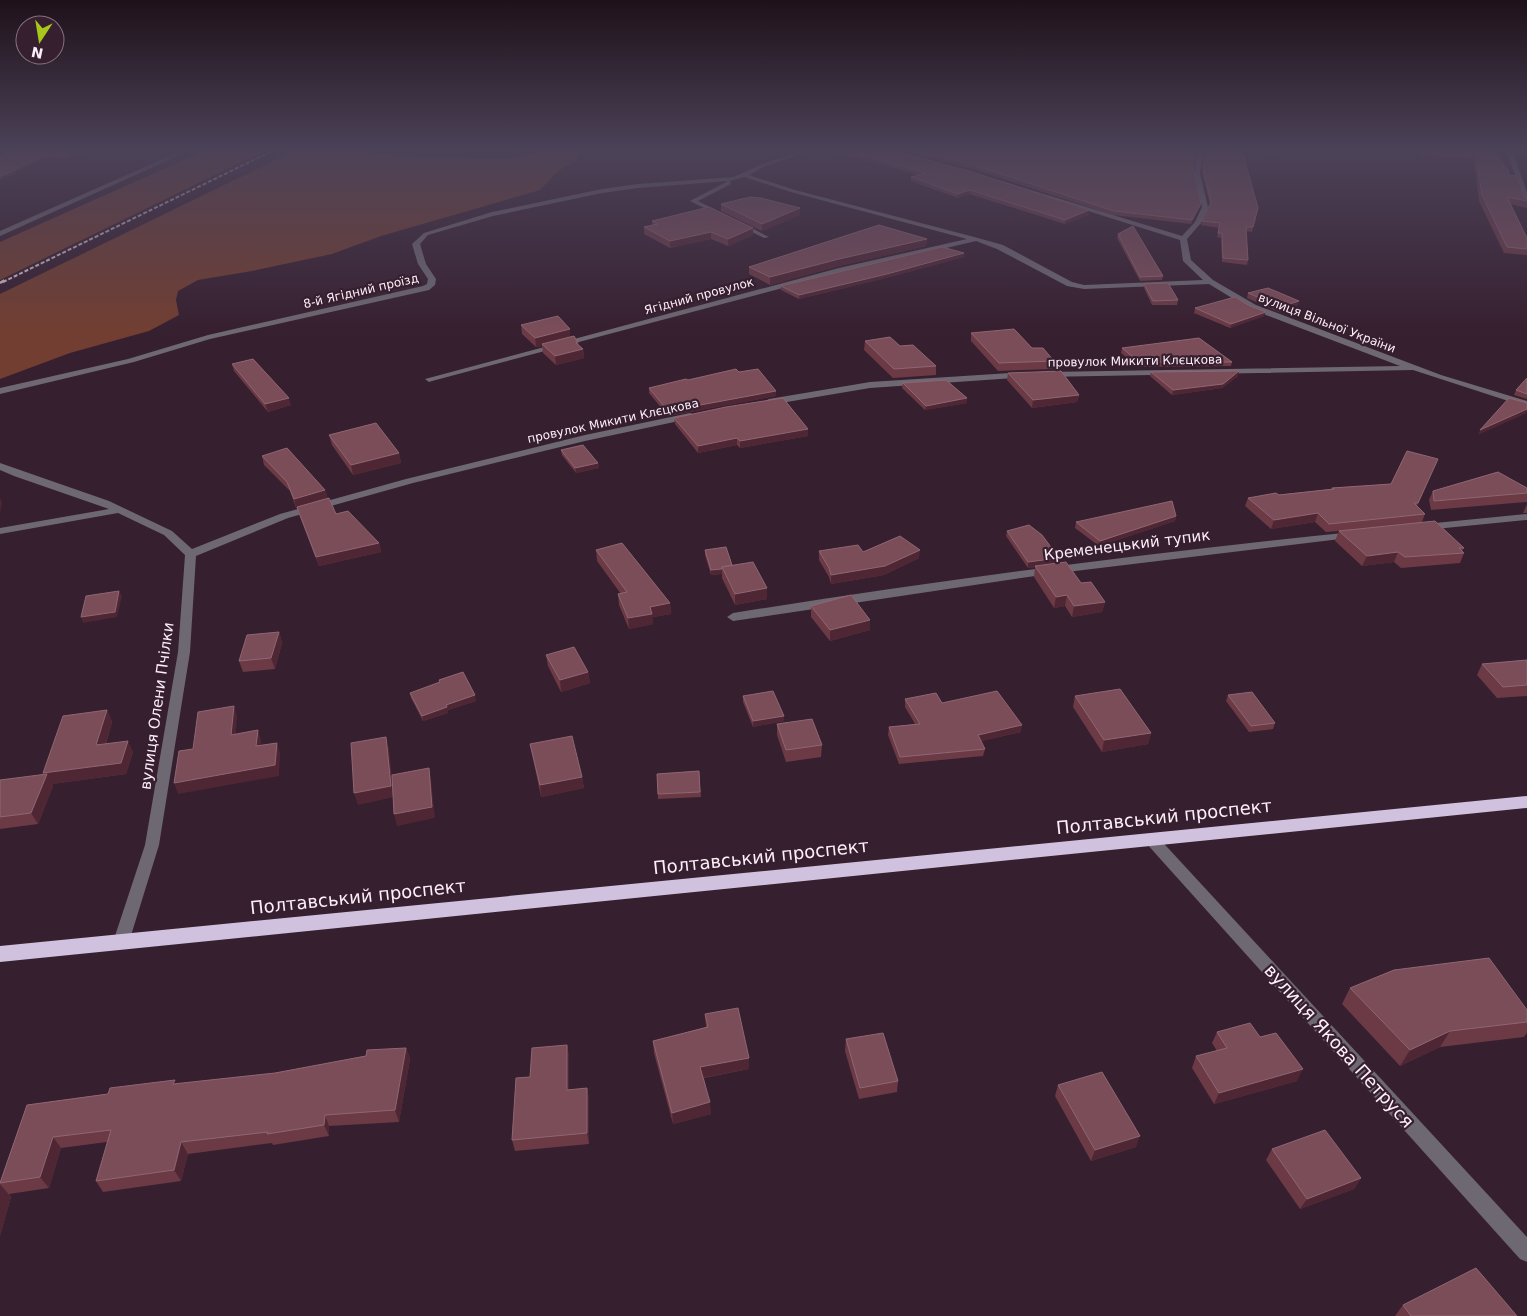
<svg xmlns="http://www.w3.org/2000/svg" width="1527" height="1316" font-family="'DejaVu Sans',sans-serif">
<rect width="100%" height="100%" fill="#361f2f"/>
<!-- green -->
<g fill="#723e31">
<path d="M206 150H266L0 280V242Z"/>
<path d="M296 150H360L359 152 422 157 473 158H515L546 150H578L577 160 558 171 540 190 381 236 332 254 252 271 198 280 178 291 176 300 179 315 149 331 70 353 0 379V294Z"/>
</g>
<g fill="none" stroke-linecap="round" stroke-linejoin="round">
<!-- minor -->
<g fill="#6e6873" fill-rule="evenodd">
<path d="M9 150H16L0 161V156Z"/>
<path d="M183 150H191L0 236V231Z"/>
<path d="M804 150H813L766 166 749 175 795 190 978 238 1003 245 1072 282 1084 285 1203 280 1183 261 1180 240 952 168V166L1182 236 1195 222 1202 207 1194 173 1198 150H1204L1200 173 1208 207 1201 223 1187 239 1191 260 1213 280 1256 305 1441 375 1527 401V407L1413 370 1044 377V373L1047 372 1400 366 1250 309 1209 284 1084 289 1067 286 997 249 976 241 843 272 432 381 429 382 425 379 839 268 967 239 791 192 744 177 730 181 731 184 698 201 722 213 723 214 720 216 690 201 728 181 638 188 602 193 493 216 428 235 420 244 426 264 436 279 435 285 429 290 210 339 134 362 0 394V388L128 359 208 335 423 286 427 284 428 279 418 264 412 244 424 233 492 212 602 189 638 184 734 177 762 164Z"/>
<path d="M1502 150H1527V154L1513 153 1527 192V204L1524 202 1507 152Z"/>
<path d="M736 222H740L769 237 764 238 736 224Z"/>
<path d="M1025 372 1028 373V377L870 388 769 405 764 402 769 399 870 382Z"/>
<path d="M690 413 693 414V418L585 441 413 483 288 518 196 556 190 652 159 845 129 942 127 947 121 949 115 947 113 942 145 845 178 652 185 555 164 535 118 513 0 534V528L109 509 14 476 0 470V463L109 501 172 531 192 549 280 514 406 479 585 435Z"/>
<path d="M1527 514V520L1425 530 1420 527 1425 524Z"/>
<path d="M1353 532 1357 533 1358 535 1357 537 1042 575 733 621 727 617 733 613C939 580 1146 553 1353 532Z"/>
<path d="M1151 833 1156 835 1527 1237V1262L1520 1259 1146 843 1144 839 1146 835Z"/>
</g>
<!-- highway -->
<path fill="#d0c1de" fill-rule="evenodd" d="M1527 796V808L0 962V946Z"/>
<!-- rail-far1 -->
<path stroke="#d2c1cc" stroke-width="2" stroke-dasharray="4 2" stroke-linecap="butt" d="M3 282 274 150"/>
<!-- rail -->
<path stroke="#d2c1cc" stroke-width="2.5" stroke-dasharray="5 2.5" stroke-linecap="butt" d="M0 283 5 280"/>
</g>
<!-- wall -->
<g fill="#6b3a45">
<path d="M87 150 67 159 50 158 0 160Z"/>
<path d="M756 150H781L769 153Z"/>
<path d="M827 150H891L1089 210V215L1065 224 969 194 958 198 911 181V177L918 175Z"/>
<path d="M901 150H1196L1193 169 1201 203 1200 207 1191 224 1113 215 973 169Z"/>
<path d="M1206 150H1242L1258 208 1252 232 1246 231 1248 260 1247 265 1222 262 1221 238 1217 237 1219 228 1201 225 1202 221 1210 205 1202 173Z"/>
<path d="M1420 150H1494L1509 175 1525 198 1527 199V208L1510 204 1527 238V255L1504 253 1479 201 1474 160 1421 155Z"/>
<path d="M721 204 800 208V215L762 231 721 211Z"/>
<path d="M652 221 753 228V235L728 246 711 239 670 248 644 234V227L652 225Z"/>
<path d="M1118 234 1163 276 1162 280 1140 281 1117 238Z"/>
<path d="M927 239 926 246 839 266 770 285 749 274V267Z"/>
<path d="M964 253V257L886 278 799 299 781 290V286Z"/>
<path d="M1144 284 1178 300 1177 305H1152L1144 288Z"/>
<path d="M1248 293 1298 305 1279 312 1247 298Z"/>
<path d="M1195 308 1264 316 1230 328 1194 313Z"/>
<path d="M521 325 570 329V337L578 343 579 345 583 349 584 358 556 365 543 353 542 346 536 347 522 334Z"/>
<path d="M971 333 1032 348 1054 361 1052 369 998 371 971 341Z"/>
<path d="M865 341 900 346 936 366V375L893 378 864 350Z"/>
<path d="M1122 348 1232 362 1231 366 1138 367 1121 353Z"/>
<path d="M232 364 291 405 268 412 234 371Z"/>
<path d="M739 372 776 391V396L668 416 649 393V388L688 380Z"/>
<path d="M1151 372 1238 376 1222 388 1172 395 1150 376Z"/>
<path d="M1008 373 1079 395 1077 402 1032 408 1007 380Z"/>
<path d="M1527 378V399L1514 395 1516 390Z"/>
<path d="M903 383 967 403 925 410 902 388Z"/>
<path d="M674 418 808 436 740 448 737 445 698 453 675 424Z"/>
<path d="M329 435 399 453 401 463 353 475 332 445Z"/>
<path d="M561 450 598 463 599 468 576 473 562 455Z"/>
<path d="M262 456 325 490 328 499 296 508 290 491 264 465Z"/>
<path d="M1438 459 1417 506 1425 514 1422 522 1464 548 1462 551 1464 553 1460 563 1401 568 1394 562 1362 566 1335 541 1339 531 1326 532 1315 522 1271 529 1245 506 1248 498 1331 489 1332 488 1391 484Z"/>
<path d="M1527 488V502L1431 510 1429 500 1433 491Z"/>
<path d="M1527 504V513H1523Z"/>
<path d="M297 507 336 514 379 543 381 552 319 566 300 517Z"/>
<path d="M1176 516 1175 521 1099 546 1075 528 1076 522Z"/>
<path d="M1007 531 1059 558 1058 563 1081 583 1105 602 1102 612 1072 617 1065 606 1054 608 1034 577 1035 567 1028 568 1006 536Z"/>
<path d="M596 550 670 603 671 614 653 617V624L629 629 619 605 618 594H621L597 561Z"/>
<path d="M705 550 767 588V599L735 605 722 578V574L711 575 705 555Z"/>
<path d="M819 551 863 552 919 558 884 575 831 584 829 577 819 560Z"/>
<path d="M811 606 870 630 830 641 811 617Z"/>
<path d="M279 632 282 643 275 669 243 672 239 661Z"/>
<path d="M546 655 588 672 590 683 561 692 548 666Z"/>
<path d="M1527 660V696L1497 698 1477 675 1482 664Z"/>
<path d="M439 680 476 701 448 710V713L423 721 411 698 410 693 440 683Z"/>
<path d="M1228 695 1275 723 1273 729 1249 732 1226 701Z"/>
<path d="M743 696 784 716V721L753 727 743 702Z"/>
<path d="M1075 696 1151 733 1148 744 1102 752 1073 707Z"/>
<path d="M905 699 942 703 1021 732 981 741 985 749 983 756 899 764 888 735 889 727 915 724 905 707Z"/>
<path d="M107 710 112 722 106 744 133 752 126 774 52 784 53 786 38 824 0 829V780L44 775 43 773Z"/>
<path d="M777 724 822 745 821 757 786 762 777 735Z"/>
<path d="M530 744 582 777 584 788 541 797Z"/>
<path d="M699 771 701 797 658 799 657 774Z"/>
<path d="M1350 988 1527 1010V1033L1524 1037 1440 1047 1400 1066 1342 1004Z"/>
<path d="M705 1014 749 1058V1069L704 1078 711 1114 673 1124 654 1053 653 1041 706 1027Z"/>
<path d="M1217 1032 1260 1037 1297 1081 1214 1104 1192 1068 1196 1056 1217 1051 1212 1043Z"/>
<path d="M846 1039 898 1081 897 1092 859 1099 845 1051Z"/>
<path d="M567 1045 569 1056V1090L587 1088 589 1099V1144L515 1151 512 1140 530 1077Z"/>
<path d="M406 1048 410 1059 399 1122 329 1126V1136L273 1145 272 1143 188 1154 181 1181 103 1192 96 1181 107 1142 61 1148 49 1188 9 1194 11 1197 0 1236V1182L27 1105 177 1084 275 1073Z"/>
<path d="M1058 1085 1136 1147 1091 1161 1055 1096Z"/>
<path d="M1272 1149 1361 1178 1354 1189 1300 1209 1266 1160Z"/>
<path d="M1403 1305 1517 1316H1395Z"/>
</g>
<!-- shaded-wall -->
<g fill="#4f2734">
<path d="M78 150H87L67 159 66 156Z"/>
<path d="M769 150H781L769 153Z"/>
<path d="M1272 150H1274L1269 158 1270 153Z"/>
<path d="M49 154 50 158 0 181V177Z"/>
<path d="M970 190 969 194 958 198V194Z"/>
<path d="M1201 203 1200 207 1191 224 1192 220Z"/>
<path d="M800 208V215L762 231V224Z"/>
<path d="M1089 210V215L1065 224V220Z"/>
<path d="M753 228V235L728 246V239Z"/>
<path d="M711 232V239L670 248V241Z"/>
<path d="M927 239 926 246 839 266 770 285V277L839 259Z"/>
<path d="M964 253V257L886 278 799 299V295Z"/>
<path d="M1299 301 1298 305 1279 312 1280 307Z"/>
<path d="M1266 312 1264 316 1230 328 1231 324Z"/>
<path d="M570 329V338L542 344V346L536 347 535 338Z"/>
<path d="M576 343H578L579 350 583 349 584 358 556 365 555 356Z"/>
<path d="M1239 371 1238 376 1222 388 1172 395 1173 390Z"/>
<path d="M776 391V396L668 416V411Z"/>
<path d="M1079 395 1077 402 1032 408 1033 400Z"/>
<path d="M289 398 291 405 268 412 265 404Z"/>
<path d="M967 398V403L925 410 926 406Z"/>
<path d="M1527 409V413L1478 435 1480 430Z"/>
<path d="M808 429V436L740 448V441Z"/>
<path d="M737 438V445L698 453V446Z"/>
<path d="M399 453 401 463 353 475 351 465Z"/>
<path d="M598 463 599 468 576 473 575 468Z"/>
<path d="M325 490 328 499 296 508 294 499Z"/>
<path d="M0 498 2 503 0 513Z"/>
<path d="M1318 513 1315 522 1271 529 1274 520Z"/>
<path d="M1176 516 1175 521 1099 546 1100 541Z"/>
<path d="M379 543 381 552 319 566 316 557Z"/>
<path d="M920 550 919 558 884 575 831 584V575Z"/>
<path d="M1398 552 1394 562 1362 566 1367 556Z"/>
<path d="M1059 558 1058 564 1028 568V562Z"/>
<path d="M722 569V574L711 575V570Z"/>
<path d="M767 588V599L735 605V594Z"/>
<path d="M119 591 122 596 117 617 83 623 81 617Z"/>
<path d="M1067 595 1065 606 1054 608 1056 597Z"/>
<path d="M1105 602 1102 612 1072 617 1074 606Z"/>
<path d="M670 603 671 614 653 617V624L629 629 628 618 650 607Z"/>
<path d="M870 620V630L830 641V630Z"/>
<path d="M279 632 282 643 275 669 271 658Z"/>
<path d="M588 672 590 683 561 692 560 680Z"/>
<path d="M475 695 476 701 448 710V713L423 721 422 716 446 705Z"/>
<path d="M234 706 237 716 235 745 231 735Z"/>
<path d="M107 710 112 722 102 756 96 745Z"/>
<path d="M784 716V721L753 727V721Z"/>
<path d="M1022 725 1021 732 976 742 978 735Z"/>
<path d="M258 730 261 740 260 756 256 746Z"/>
<path d="M1151 733 1148 744 1102 752 1104 740Z"/>
<path d="M386 737 389 748 394 797 358 805 354 793Z"/>
<path d="M128 741 133 752 126 774 52 784 53 786 38 824 31 813 46 778 43 773Z"/>
<path d="M277 743 280 753 279 776 178 794 174 783Z"/>
<path d="M429 768 431 780 435 818 397 826 394 814Z"/>
<path d="M582 777 584 788 541 797 540 785Z"/>
<path d="M1450 1031 1440 1047 1400 1066 1410 1050Z"/>
<path d="M567 1045 569 1056V1102L567 1090Z"/>
<path d="M406 1048 410 1059 399 1122 395 1110Z"/>
<path d="M749 1058V1069L701 1078 700 1067Z"/>
<path d="M1303 1069 1297 1081 1214 1104 1219 1093Z"/>
<path d="M587 1088 589 1099V1144L587 1133Z"/>
<path d="M710 1102 711 1114 673 1124 672 1113Z"/>
<path d="M325 1115 329 1126V1136L324 1125Z"/>
<path d="M1140 1136 1136 1147 1091 1161 1095 1150Z"/>
<path d="M53 1137 61 1148 49 1188 40 1177Z"/>
<path d="M181 1142 188 1154 181 1181 174 1170Z"/>
<path d="M1361 1178 1354 1189 1300 1209 1307 1199Z"/>
<path d="M0 1184 11 1197 0 1236Z"/>
</g>
<!-- building -->
<g fill="#7b4d59" stroke="#8f6672">
<path d="M15 150H78L66 156 49 154 0 177V160Z"/>
<path d="M843 150H891L969 171 1089 210 1065 220 970 190 958 194 911 177 926 173Z"/>
<path d="M916 150H1196L1193 169 1201 203 1192 220 1114 211 974 165Z"/>
<path d="M1206 150H1242L1258 208 1253 227H1246L1248 260 1223 258 1222 233H1218L1220 223 1202 221 1211 202 1203 169Z"/>
<path d="M1427 150H1494L1508 170 1509 175 1517 176 1525 198 1527 199V201L1507 197 1527 238V249L1507 247 1482 195 1476 155Z"/>
<path d="M750 197 761 198 800 208 762 224 721 204Z"/>
<path d="M709 207 753 228 728 239 711 232 670 241 644 227 658 224 652 221Z"/>
<path d="M879 225 927 239 839 259 770 277 749 267Z"/>
<path d="M1133 226 1163 276 1140 277 1118 234Z"/>
<path d="M942 247 964 253 887 274 799 295 781 286Z"/>
<path d="M1168 283 1178 300 1153 301 1144 284Z"/>
<path d="M1268 288 1299 301 1280 307 1248 293Z"/>
<path d="M1235 297 1250 306 1266 312 1231 324 1195 308Z"/>
<path d="M558 316 570 329 535 338 521 325Z"/>
<path d="M1014 329 1032 348H1043L1054 361 999 363 971 333Z"/>
<path d="M574 336 578 343H576L583 349 555 356 542 344Z"/>
<path d="M890 337 900 346 913 345 936 366 894 369 865 341Z"/>
<path d="M1199 338 1232 362H1139L1122 348Z"/>
<path d="M253 359 289 398 265 404 232 364Z"/>
<path d="M736 369 739 372 758 369 776 391 668 411 649 388 686 379 688 380Z"/>
<path d="M1061 371 1079 395 1033 400 1008 373Z"/>
<path d="M1239 371 1223 384 1173 390 1151 372Z"/>
<path d="M1527 378V394L1516 390Z"/>
<path d="M946 380 967 398 926 406 903 383Z"/>
<path d="M783 398 808 429 740 441 737 438 698 446 674 418 726 407Z"/>
<path d="M1509 398 1527 403V409L1480 430Z"/>
<path d="M376 423 399 453 351 465 329 435Z"/>
<path d="M583 445 598 463 575 468 561 450Z"/>
<path d="M287 448 325 490 294 499 287 482 262 456Z"/>
<path d="M1407 451 1438 459 1418 503H1414L1425 514 1329 524 1318 513 1274 520 1248 498 1276 493 1279 495 1334 489 1332 488 1391 484Z"/>
<path d="M1498 472 1527 488V493L1434 501 1433 491Z"/>
<path d="M329 498 336 514 348 511 379 543 316 557 297 507Z"/>
<path d="M1172 501 1176 516 1100 541 1076 522Z"/>
<path d="M1435 521 1464 548H1459L1464 553 1405 557 1398 552 1367 556 1339 531Z"/>
<path d="M1029 525 1042 535 1059 558 1028 562 1007 531Z"/>
<path d="M900 536 920 550 885 566 831 575 829 568 819 551 858 545 863 552Z"/>
<path d="M622 543 670 603 650 607 652 614 628 618 618 594 627 592 596 550Z"/>
<path d="M726 547 732 565 722 567V569L711 570 705 550Z"/>
<path d="M753 562 767 588 735 594 722 567Z"/>
<path d="M1066 562 1081 583 1091 582 1105 602 1074 606 1067 595 1056 597 1035 566Z"/>
<path d="M119 591 115 612 81 617 86 596Z"/>
<path d="M851 595 870 620 830 630 811 606Z"/>
<path d="M279 632 271 658 239 661 247 635Z"/>
<path d="M574 647 588 672 560 680 546 655Z"/>
<path d="M1527 660V685L1503 687 1482 664Z"/>
<path d="M463 672 475 695 446 705 447 707 422 716 410 693 440 682 439 680Z"/>
<path d="M1120 689 1151 733 1104 740 1075 696Z"/>
<path d="M773 691 784 716 753 721 743 696Z"/>
<path d="M997 691 1022 725 978 735 985 749 900 757 889 727 920 724 905 699 936 693 942 703Z"/>
<path d="M1252 692 1275 723 1251 726 1228 695Z"/>
<path d="M234 706 231 735 258 730 256 746 277 743 275 765 174 783 179 751 193 749 198 712Z"/>
<path d="M107 710 96 745 128 741 121 763 43 773 63 716Z"/>
<path d="M812 719 822 745 786 750 777 724Z"/>
<path d="M572 736 582 777 540 785 530 744Z"/>
<path d="M386 737 391 786 354 793 351 743Z"/>
<path d="M429 768 432 807 394 814 392 775Z"/>
<path d="M699 771 700 792 658 794 657 774Z"/>
<path d="M47 774 31 813 0 817V780Z"/>
<path d="M1489 958 1527 1010V1022L1450 1031 1410 1050 1350 988 1394 970Z"/>
<path d="M738 1008 749 1058 700 1067 710 1102 672 1113 653 1041 708 1027 705 1014Z"/>
<path d="M1250 1023 1260 1037 1276 1033 1303 1069 1219 1093 1196 1056 1227 1048 1217 1032Z"/>
<path d="M883 1033 898 1081 860 1088 846 1039Z"/>
<path d="M567 1045V1090L587 1088V1133L512 1140 516 1078 530 1077 532 1048Z"/>
<path d="M406 1048 395 1110 325 1115 324 1125 267 1134 268 1132 181 1142 174 1170 96 1181 111 1130 53 1137 40 1177 0 1183 27 1105 108 1094 110 1088 175 1080 173 1084 275 1073 366 1056 367 1050Z"/>
<path d="M1102 1072 1140 1136 1095 1150 1058 1085Z"/>
<path d="M1325 1130 1361 1178 1307 1199 1272 1149Z"/>
<path d="M1476 1268 1517 1316H1411L1403 1305Z"/>
</g>
<!-- sky -->
<linearGradient id="sky" x2="0" y2="1"><stop stop-color="#1e111a"/><stop offset="0.45" stop-color="#4c4258"/><stop offset="1" stop-color="#4c4258" stop-opacity="0"/></linearGradient>
<rect width="1527" height="334" fill="url(#sky)"/>
<g text-anchor="middle" stroke-width="4.5" stroke-linejoin="round" paint-order="stroke">
<!-- far-street labels -->
<g font-size="12" fill="#fdeef8" stroke="#361f2f">
<text transform="translate(361 291) rotate(-13)" y="4">8-й Ягідний проїзд</text>
<text transform="translate(699 296) rotate(-15)" y="4">Ягідний провулок</text>
<text transform="translate(1327 323) rotate(21)" y="4">вулиця Вільної України</text>
<text transform="translate(1135 361) rotate(-1)" y="4">провулок Микити Клєцкова</text>
<text transform="translate(613 421) rotate(-12)" y="4">провулок Микити Клєцкова</text>
</g>
<!-- street labels -->
<g font-size="15" fill="#fdeef8" stroke="#361f2f">
<text transform="translate(1127 545) rotate(-7)" y="5">Кременецький тупик</text>
<text transform="translate(157 706) rotate(-82)" y="5">вулиця Олени Пчілки</text>
</g>
<!-- near-street labels -->
<g font-size="18" fill="#fdeef8" stroke="#361f2f">
<text transform="translate(1164 817) rotate(-6)" y="6">Полтавський проспект</text>
<text transform="translate(761 857) rotate(-6)" y="6">Полтавський проспект</text>
<text transform="translate(358 897) rotate(-6)" y="6">Полтавський проспект</text>
<text transform="translate(1339 1046) rotate(48)" y="6">вулиця Якова Петруся</text>
</g>
</g>
<!-- north arrow -->
<g transform="translate(40 40) rotate(192)"><circle r="24" fill="#361f2f" stroke="#86727f"/>
<path d="M0-4L9 19L0 12L-9 19Z" fill="#a8c71d"/>
<text y="-8" font-size="14" font-weight="bold" text-anchor="middle" fill="#fdeef8">N</text>
</g>
</svg>
